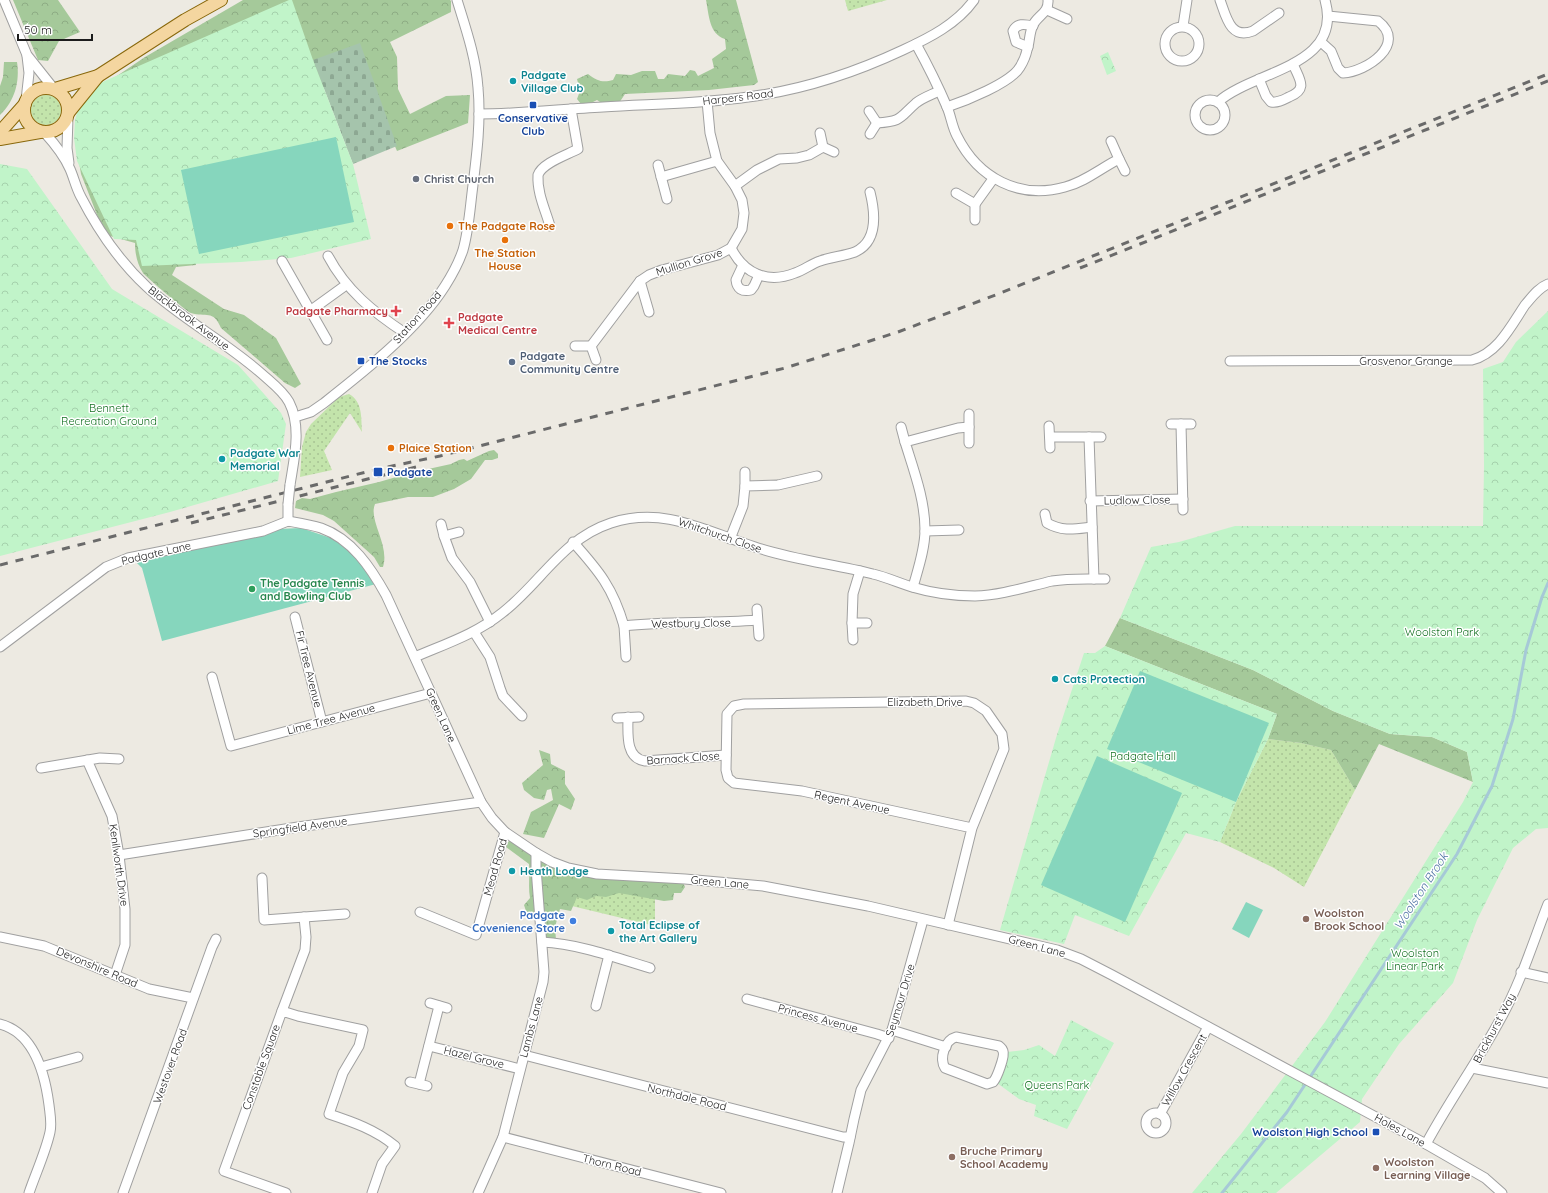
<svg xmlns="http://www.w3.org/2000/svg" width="1548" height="1193" font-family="Quicksand,sans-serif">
<defs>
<pattern id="grass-dots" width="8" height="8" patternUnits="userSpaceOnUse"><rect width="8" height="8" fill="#c3e4ab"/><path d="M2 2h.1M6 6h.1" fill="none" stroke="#a7c393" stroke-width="1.8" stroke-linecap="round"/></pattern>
<pattern id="forest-crowns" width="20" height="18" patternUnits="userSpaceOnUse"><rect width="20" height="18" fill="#a5c99a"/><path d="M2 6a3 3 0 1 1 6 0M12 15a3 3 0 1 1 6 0" fill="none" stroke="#8dac84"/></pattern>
<pattern id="cemetery-stones" width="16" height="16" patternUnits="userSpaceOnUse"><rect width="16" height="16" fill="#a5c4ac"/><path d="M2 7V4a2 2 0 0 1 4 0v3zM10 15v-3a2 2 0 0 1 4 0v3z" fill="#8da893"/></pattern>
<pattern id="park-crowns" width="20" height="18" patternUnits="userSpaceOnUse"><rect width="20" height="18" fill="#c1f4c9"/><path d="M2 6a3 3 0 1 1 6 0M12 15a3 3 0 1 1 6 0" fill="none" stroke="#a5d1ac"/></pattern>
</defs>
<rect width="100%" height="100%" fill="#edeae2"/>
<!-- grass -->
<g fill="url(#grass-dots)">
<path d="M845 0H887L848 11Z"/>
<circle cx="46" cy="110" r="15"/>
<path d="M349 394C363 402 361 418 362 432L350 413 324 451 332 470 300 477 302 447 306 432 311 424 339 397Z"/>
<path d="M1268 739 1301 743 1331 750 1355 790 1304 887 1274 868 1220 842 1236 802Z"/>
<path d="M567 875 655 885V926L551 901Z"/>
</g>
<!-- forest -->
<g fill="url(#forest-crowns)">
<path d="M13 0H58L80 32 59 41 48 61 38 60Z"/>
<path d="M243 0H450L451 1V12L390 42 397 57 398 89 410 114 446 96 470 95 468 123 397 151 368 85 139 97 196 265 176 267 172 275 224 309 244 315 276 338 301 384 295 388 285 383 221 328C213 309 206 318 191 313 187 312 146 277 143 273 137 264 135 253 135 243L110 236 99 220 81 174 76 144 108 82 145 57Z"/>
<path d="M706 0H736L758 82 754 85 709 90 625 94 619 103 603 104 597 100 591 103 581 104 577 99 580 91 577 79 588 74C597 81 603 83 613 80L616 74 631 75 642 71H655L658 79H664L668 74 685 76 690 70 695 71 698 76 714 68 712 59 726 49 725 39C709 34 709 15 706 0Z"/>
<path d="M4 62H17C20 81 15 101 0 115V86L3 77Z"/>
<path d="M494 450 498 454V458L492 460H485L471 479 454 489 433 497H408L375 504C368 520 390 545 383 567H380L374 557 334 521 323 515 295 508 296 501 302 498 310 499 336 492 379 482 410 473 451 464 459 460 464 459 467 461 489 451Z"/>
<path d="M1120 618 1253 670 1333 711 1390 734 1432 737 1467 752 1473 782 1379 744 1355 790 1331 750 1301 743 1268 739 1277 714 1105 646Z"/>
<path d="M539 750 550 754 551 764 565 771V784L575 799 571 810 559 804 544 838 523 834 531 812 553 800 551 789 547 790 544 800 534 798 524 790 522 783 543 765Z"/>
<path d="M510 838 533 849 544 863 576 872 681 878 685 887 681 893H674L673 900 664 901 619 893 606 897 596 896 587 900 577 897 571 911 560 909 555 927 556 940 543 939 535 917 527 914 524 905 530 898C528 887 530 876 529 864L506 847Z"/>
</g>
<!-- cemetery -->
<path fill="url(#cemetery-stones)" d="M360 43 397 146 353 164 313 60Z"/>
<!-- park -->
<g fill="url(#park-crowns)">
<path d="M289 0H292L313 60 353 164 371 239 291 258 241 262 142 266 136 240 114 239 77 161 74 138 75 120 80 103 100 83Z"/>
<path d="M1108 52 1116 71 1107 75 1100 56Z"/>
<path d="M0 164 27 169 112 289 238 365 281 413 286 424 278 481 170 512 0 556Z"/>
<path d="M1548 311V828L1536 829 1513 848 1477 920 1453 983 1399 1044 1362 1099 1360 1122 1276 1193H1192L1241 1134 1325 1022 1463 802 1473 782 1467 752 1432 737 1390 734 1333 711 1253 670 1120 618 1151 547 1179 542 1235 526H1483L1484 466 1483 369 1503 362 1516 342Z"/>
<path d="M1105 646 1277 714 1268 739 1236 802 1220 842 1186 833 1129 936 1075 915 1064 944 1000 930 1056 738 1084 653H1095Z"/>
<path d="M1071 1020 1114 1043 1067 1129 1034 1116 1036 1105 1019 1099 997 1083 1007 1052 1024 1050 1039 1045 1055 1056Z"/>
</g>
<!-- pitch -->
<g fill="#86d6bd">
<path d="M336 137 354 222 199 254 181 170Z"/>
<path d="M301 528 334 539 360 561 376 584 162 641 142 568 136 562 158 556 279 529Z"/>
<path d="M1140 671 1269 723 1236 802 1107 749Z"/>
<path d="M1097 756 1182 793 1125 922 1041 885Z"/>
<path d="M1246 902 1263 910 1249 938 1232 929Z"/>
</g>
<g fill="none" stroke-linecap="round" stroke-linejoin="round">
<!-- stream -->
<path stroke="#a6c9d7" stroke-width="3" d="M1222 1193 1287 1112 1457 854 1492 786 1513 719 1526 650 1542 597 1548 583"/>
<!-- minor casing -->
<g stroke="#a0a0a0" stroke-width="11">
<g id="minor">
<path d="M4 0 27 55 54 89"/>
<path d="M1220 0C1226 16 1230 40 1253 31L1279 13"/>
<path d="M1047 10 1067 19"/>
<path d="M1183 26 1187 0"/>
<circle cx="1182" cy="44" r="17"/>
<path d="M1321 42 1331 51 1338 68 1343 73C1366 72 1408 44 1378 21L1328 16"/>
<path d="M916 44C927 64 938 86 947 107 951 116 952 127 957 136 978 178 1019 200 1065 187 1085 182 1101 168 1119 159L1111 141"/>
<path d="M1028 47 1016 42 1013 31C1017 23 1024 24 1033 26"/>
<path d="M1259 79 1266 96 1271 102C1278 103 1283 100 1289 97 1309 89 1299 79 1293 64"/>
<circle cx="1210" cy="115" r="15"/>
<path d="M26 100 29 73 27 56"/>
<path d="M1218 102C1254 70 1344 67 1325 0"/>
<path d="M947 107C965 101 1011 83 1020 67 1023 62 1026 55 1027 50 1030 42 1029 33 1033 25 1038 15 1049 13 1048 0"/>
<path d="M869 111 877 123C903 121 899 118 916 103 922 98 931 95 939 91"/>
<path d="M479 114C520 114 562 109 603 107 651 104 700 104 748 97 802 90 854 73 903 50 929 38 957 24 974 0"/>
<path d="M68 117 67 148 69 163"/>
<path d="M44 132C54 143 64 155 70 169 74 178 76 188 81 197 98 230 119 261 147 287 182 319 226 342 262 374 272 383 283 391 289 402 302 427 294 459 290 485"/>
<path d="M820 133 823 147 834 152"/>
<path d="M870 134 877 123"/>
<path d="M1119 159 1125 171"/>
<path d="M658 165 667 199"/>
<path d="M661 177 717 161"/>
<path d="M735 186 757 170 779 159 797 158 809 155 823 147"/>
<path d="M956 193 975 204V220"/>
<path d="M975 204 993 179"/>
<path d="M550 226C545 209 537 193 538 175 542 163 567 155 578 149L571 109"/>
<path d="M731 248C744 274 768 284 795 273 804 270 811 264 820 261 831 257 844 256 855 252 879 241 875 212 870 192"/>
<path d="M328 256C346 290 373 312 405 333"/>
<path d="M282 261 327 340"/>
<path d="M743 265 736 280C737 289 742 292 751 290L754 286 759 275"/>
<path d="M640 281 649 312"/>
<path d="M310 311 346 285"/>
<path d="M575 346H591L596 360"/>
<path d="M591 346 640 281 649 275 662 270 718 255 731 248 742 229 744 213 742 200 735 186 717 161 710 133 707 101"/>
<path d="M1230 361 1472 360C1498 353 1511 326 1525 305 1532 297 1538 288 1548 284"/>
<path d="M969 414V443"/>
<path d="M295 417 311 412 324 403C366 370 417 330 445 286 452 275 459 262 463 250 469 229 470 207 473 185 477 153 481 120 478 88 476 58 466 29 457 0"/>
<path d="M1171 424H1191"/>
<path d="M1181 424 1183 510"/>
<path d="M1049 426 1050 448"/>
<path d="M901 427 905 442"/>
<path d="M1050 437H1089L1094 579"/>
<path d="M1089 437H1101"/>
<path d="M745 472V486"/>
<path d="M1090 501 1183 499"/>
<path d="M288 504V521"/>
<path d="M1045 514 1047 523C1063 532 1075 529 1092 527"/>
<path d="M288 521C299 523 311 525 321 528 352 539 371 568 386 595L481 802 492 818 505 832 536 853 552 862 568 868 597 874 685 879 763 886 868 906 1057 950 1081 959 1112 975 1426 1144 1485 1178 1502 1193"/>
<path d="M441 524 444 536 452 558 470 582 490 622"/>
<path d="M925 531 959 530"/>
<path d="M444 536 459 532"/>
<path d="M730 539 743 506 745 486 778 485 817 476"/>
<path d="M573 542C599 571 613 588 624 626 668 621 712 624 757 620"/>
<path d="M913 587C918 569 925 549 925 530 925 500 914 471 905 442L958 428 969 427"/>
<path d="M757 609 759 636"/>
<path d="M295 617 322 722"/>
<path d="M852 623 853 594 860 571"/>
<path d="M624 626 626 657"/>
<path d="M474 632 490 657 500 688 503 696 522 716"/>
<path d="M853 640 852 623H867"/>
<path d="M0 647 106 567 128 558 263 531 288 521"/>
<path d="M415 657C445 644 476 634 502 613 540 584 562 539 611 523 665 506 705 531 755 547 794 560 834 564 873 574 886 577 899 583 912 587 932 593 954 596 975 596 1002 595 1026 587 1052 581 1069 578 1087 579 1105 579"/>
<path d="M212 677 231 746 431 693"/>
<path d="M628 717C628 733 625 758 645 761L726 755"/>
<path d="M617 718 639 717"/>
<path d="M87 760 112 816 119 855 125 909V945L115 975"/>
<path d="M41 768 100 758 119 759"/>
<path d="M119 855 298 827 481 802"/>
<path d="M262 878 264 920 345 914"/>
<path d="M420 912 476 935 505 832"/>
<path d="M948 925 972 828 1004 749 1002 734 986 711 974 703 966 701 744 704 734 706 727 714 726 770 728 778 734 783 802 791 972 828"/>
<path d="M0 937 44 946 149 989 193 998"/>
<path d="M542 942C579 944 614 957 650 968"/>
<path d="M1521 972 1548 978"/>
<path d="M747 999 877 1034 889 1038"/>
<path d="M430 1003 447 1008"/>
<path d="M596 1006 609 955"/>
<path d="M282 1011 305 950 306 937 304 917"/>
<path d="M0 1024C35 1033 45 1074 49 1105 50 1114 52 1123 50 1132 46 1151 35 1175 29 1193"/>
<path d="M892 1030 946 1047"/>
<path d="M956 1037 999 1046C1001 1048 1002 1048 1003 1051 1005 1056 997 1078 993 1082L987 1084 945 1068C939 1058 945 1040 956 1037Z"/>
<path d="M429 1046 520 1069"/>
<path d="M524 1055 843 1137H850"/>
<path d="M41 1067 78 1057"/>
<path d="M1472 1068 1548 1083"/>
<path d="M410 1082 427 1086"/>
<path d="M419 1084 439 1006"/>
<circle cx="1156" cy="1123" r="10"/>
<path d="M1160 1114 1208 1027"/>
<path d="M503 1137 721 1193"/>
<path d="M1426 1144C1449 1101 1478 1061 1501 1018 1521 982 1533 942 1548 904"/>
<path d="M123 1193 212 947 216 939"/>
<path d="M286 1193 224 1171 282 1011 298 1016 363 1030 359 1046 343 1073 329 1114C353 1122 376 1130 395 1146L382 1164 372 1193"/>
<path d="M478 1193 503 1137 543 982 544 972 536 868V853"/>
<path d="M837 1193 849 1143 854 1119 861 1090 892 1030 923 920"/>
</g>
</g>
<!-- major casing -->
<g stroke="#89680b" stroke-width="14">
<g id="major">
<circle cx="46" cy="110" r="22"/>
<path d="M55 89 98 76 185 20 221 0"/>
<path d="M68 113 98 76"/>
<path d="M0 132 25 104"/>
<path d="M0 139 40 132"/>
</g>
</g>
<!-- minor -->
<use href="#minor" stroke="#fff" stroke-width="9"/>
<!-- major -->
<use href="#major" stroke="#f4d6a0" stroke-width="12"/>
<!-- rail -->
<g stroke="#6a6a6a" stroke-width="3" stroke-dasharray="8 8" stroke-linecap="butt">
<path d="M1080 268 1548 81"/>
<path d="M191 523 416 467"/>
<path d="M0 565 378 469 440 456 785 368 898 332 998 294 1548 74"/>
</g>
<!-- minor-bridge casing -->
<g stroke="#a0a0a0" stroke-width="11" stroke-linecap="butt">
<path id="minor-bridge" d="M288 504 290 485"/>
</g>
<!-- minor-bridge -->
<use href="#minor-bridge" stroke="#fff" stroke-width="9"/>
</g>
<!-- markers -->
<g fill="#0f9aa8" stroke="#fff" stroke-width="1.5">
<circle cx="513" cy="81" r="4"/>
<circle cx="222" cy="459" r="4"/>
<circle cx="1055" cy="679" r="4"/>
<circle cx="512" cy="871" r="4"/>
<circle cx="611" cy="931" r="4"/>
</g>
<g fill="#1a4fb4" stroke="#fff" stroke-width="1.5">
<rect x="529" y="101" width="8" height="8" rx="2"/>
<rect x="357" y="357" width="8" height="8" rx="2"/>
<rect x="373" y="467" width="10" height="10" rx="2"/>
<rect x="1372" y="1128" width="8" height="8" rx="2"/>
</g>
<circle fill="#6b7280" stroke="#fff" stroke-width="1.5" cx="416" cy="179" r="4"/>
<g fill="#e8710a" stroke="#fff" stroke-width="1.5">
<circle cx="450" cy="226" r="4"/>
<circle cx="505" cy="240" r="4"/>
<circle cx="391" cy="448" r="4"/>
</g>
<g fill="#e0444e" stroke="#fff" stroke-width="1.5">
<path d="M394 305h4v4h4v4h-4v4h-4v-4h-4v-4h4z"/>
<path d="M447 317h4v4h4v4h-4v4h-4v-4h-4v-4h4z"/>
</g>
<circle fill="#5c6f8a" stroke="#fff" stroke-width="1.5" cx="512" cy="362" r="4"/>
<circle fill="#2e9e5b" stroke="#fff" stroke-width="1.5" cx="252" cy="589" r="4"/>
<g fill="#8d6e63" stroke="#fff" stroke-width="1.5">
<circle cx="1306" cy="919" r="4"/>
<circle cx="952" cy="1157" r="4"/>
<circle cx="1376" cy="1168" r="4"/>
</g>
<circle fill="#3f7fe0" stroke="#fff" stroke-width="1.5" cx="573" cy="921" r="4"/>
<g text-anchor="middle" stroke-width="3" stroke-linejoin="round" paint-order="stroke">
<!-- culture labels -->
<g font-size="11" font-weight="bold" fill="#0d838f" stroke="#fff" text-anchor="start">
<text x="521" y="79">Padgate<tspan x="521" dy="13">Village Club</tspan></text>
<text x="230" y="457">Padgate War<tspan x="230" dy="13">Memorial</tspan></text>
<text x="1063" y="683">Cats Protection</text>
<text x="520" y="875">Heath Lodge</text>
<text x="619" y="929">Total Eclipse of<tspan x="619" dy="13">the Art Gallery</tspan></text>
</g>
<!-- street labels -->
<g font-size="11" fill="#1c1c1c" stroke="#fff">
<text transform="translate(738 97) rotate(-7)" y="4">Harpers Road</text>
<text transform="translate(689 262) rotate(-17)" y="4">Mullion Grove</text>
<text transform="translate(417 317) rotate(-48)" y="4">Station Road</text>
<text transform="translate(189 318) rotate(37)" y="4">Blackbrook Avenue</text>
<text x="1406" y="365">Grosvenor Grange</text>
<text transform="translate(1137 500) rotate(-1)" y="4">Ludlow Close</text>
<text transform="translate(720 535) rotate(19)" y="4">Whitchurch Close</text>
<text transform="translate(156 553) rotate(-13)" y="4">Padgate Lane</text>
<text transform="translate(691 623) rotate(-1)" y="4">Westbury Close</text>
<text transform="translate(309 669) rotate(76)" y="4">Fir Tree Avenue</text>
<text x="925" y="706">Elizabeth Drive</text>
<text transform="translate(441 715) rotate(66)" y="4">Green Lane</text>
<text transform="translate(331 719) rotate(-15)" y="4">Lime Tree Avenue</text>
<text transform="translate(683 758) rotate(-4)" y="4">Barnack Close</text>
<text transform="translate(852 802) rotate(12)" y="4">Regent Avenue</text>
<text transform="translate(300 827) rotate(-8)" y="4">Springfield Avenue</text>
<text transform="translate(119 865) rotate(82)" y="4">Kenilworth Drive</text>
<text transform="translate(495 867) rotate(-74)" y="4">Mead Road</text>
<text transform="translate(720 882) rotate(5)" y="4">Green Lane</text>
<text transform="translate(1037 946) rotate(15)" y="4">Green Lane</text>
<text transform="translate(97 967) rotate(23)" y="4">Devonshire Road</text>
<text transform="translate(900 1000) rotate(-73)" y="4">Seymour Drive</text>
<text transform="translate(818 1018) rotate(15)" y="4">Princess Avenue</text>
<text transform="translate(531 1027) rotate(-75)" y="4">Lambs Lane</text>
<text transform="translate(1494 1028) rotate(-62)" y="4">Brickhurst Way</text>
<text transform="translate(474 1057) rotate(14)" y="4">Hazel Grove</text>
<text transform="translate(170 1066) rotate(-70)" y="4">Westover Road</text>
<text transform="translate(261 1067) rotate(-70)" y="4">Constable Square</text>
<text transform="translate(1184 1070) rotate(-61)" y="4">Willow Crescent</text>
<text transform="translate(687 1097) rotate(14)" y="4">Northdale Road</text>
<text transform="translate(1400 1130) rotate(29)" y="4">Holes Lane</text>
<text transform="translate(612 1165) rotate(14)" y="4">Thorn Road</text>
</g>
<!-- transit labels -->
<g font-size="11" font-weight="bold" fill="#164399" stroke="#fff" text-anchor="start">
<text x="533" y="122" text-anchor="middle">Conservative<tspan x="533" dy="13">Club</tspan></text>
<text x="369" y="365">The Stocks</text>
<text x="387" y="476">Padgate</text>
<text x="1368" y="1136" text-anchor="end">Woolston High School</text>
</g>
<!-- worship labels -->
<g font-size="11" font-weight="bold" fill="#5b616d" stroke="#fff" text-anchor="start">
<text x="424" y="183">Christ Church</text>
</g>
<!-- food labels -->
<g font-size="11" font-weight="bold" fill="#c56008" stroke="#fff" text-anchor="start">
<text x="458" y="230">The Padgate Rose</text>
<text x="505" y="257" text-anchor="middle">The Station<tspan x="505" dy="13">House</tspan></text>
<text x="399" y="452">Plaice Station</text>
</g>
<!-- health labels -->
<g font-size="11" font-weight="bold" fill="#be3a42" stroke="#fff" text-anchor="end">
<text x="388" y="315">Padgate Pharmacy</text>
<text x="458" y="321" text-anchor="start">Padgate<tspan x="458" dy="13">Medical Centre</tspan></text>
</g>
<!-- service labels -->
<g font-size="11" font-weight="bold" fill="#4e5e75" stroke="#fff" text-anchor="start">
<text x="520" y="360">Padgate<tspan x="520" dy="13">Community Centre</tspan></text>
</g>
<!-- park labels -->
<g font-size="11" fill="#137121" stroke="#fff">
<text x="109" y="412">Bennett<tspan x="109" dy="13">Recreation Ground</tspan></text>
<text x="1442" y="636">Woolston Park</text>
<text x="1143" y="760">Padgate Hall</text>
<text x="1415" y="957">Woolston<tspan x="1415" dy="13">Linear Park</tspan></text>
<text x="1057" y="1089">Queens Park</text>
</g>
<!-- leisure labels -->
<g font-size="11" font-weight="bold" fill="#27864d" stroke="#fff" text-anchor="start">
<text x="260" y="587">The Padgate Tennis<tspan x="260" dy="13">and Bowling Club</tspan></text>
</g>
<!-- education labels -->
<g font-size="11" font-weight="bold" fill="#785e54" stroke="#fff" text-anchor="start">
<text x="1314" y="917">Woolston<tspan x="1314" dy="13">Brook School</tspan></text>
<text x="960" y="1155">Bruche Primary<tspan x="960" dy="13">School Academy</tspan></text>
<text x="1384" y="1166">Woolston<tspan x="1384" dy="13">Learning Village</tspan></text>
</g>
<!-- shop labels -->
<g font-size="11" font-weight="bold" fill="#366cbe" stroke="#fff" text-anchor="end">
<text x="565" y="919">Padgate<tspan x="565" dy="13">Covenience Store</tspan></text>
</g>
<!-- water labels -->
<g font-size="12" font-style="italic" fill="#5074a4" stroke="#fff">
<text transform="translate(1421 891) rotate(-57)" y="4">Woolston Brook</text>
</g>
</g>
<!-- scale -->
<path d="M18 34v6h74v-6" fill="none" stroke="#1c1c1c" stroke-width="2"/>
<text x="24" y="34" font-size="12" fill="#1c1c1c" stroke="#ffffff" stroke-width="3" paint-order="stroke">50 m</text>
</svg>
